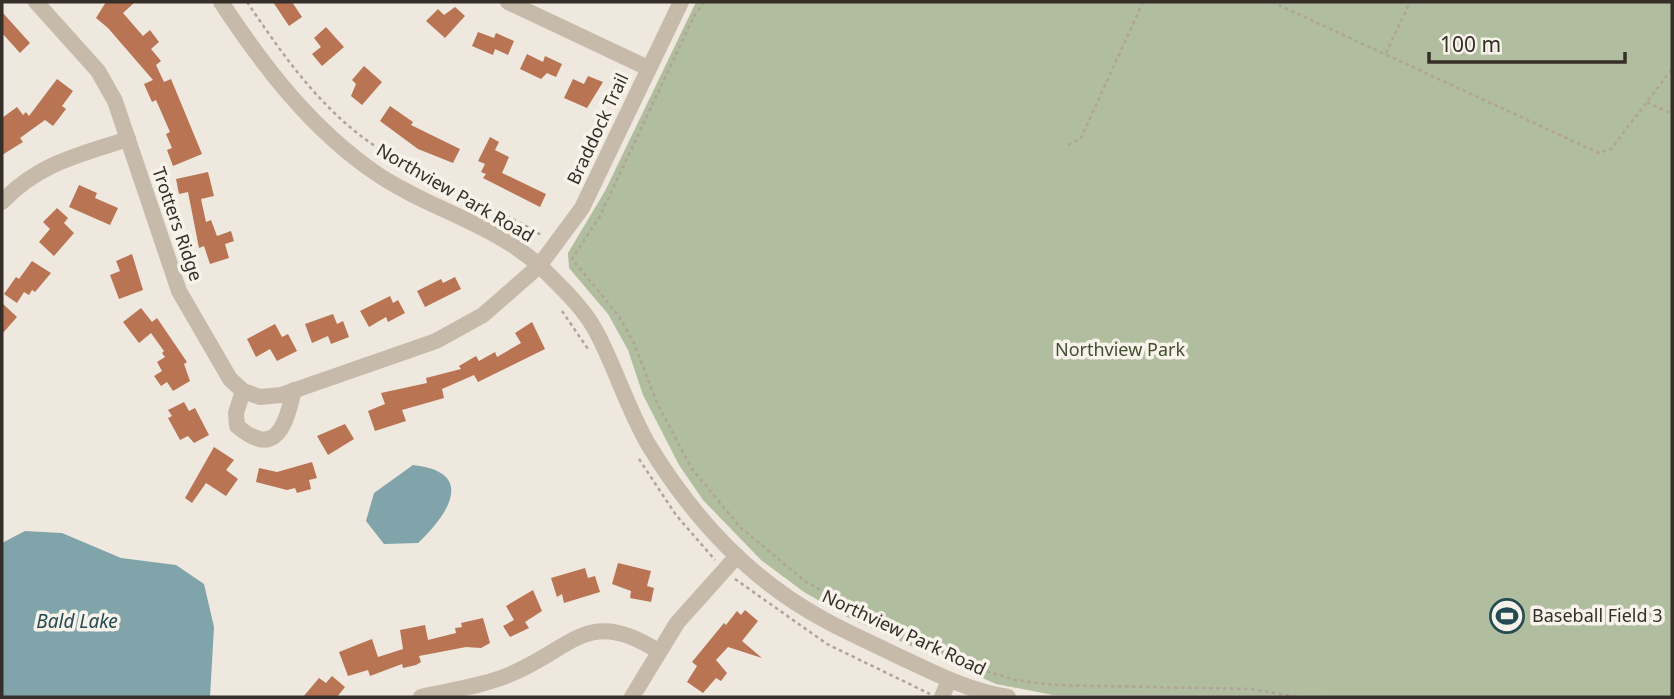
<svg xmlns="http://www.w3.org/2000/svg" width="1674" height="699" font-family="'Noto Sans',sans-serif">
<rect width="100%" height="100%" fill="#efe8de"/>
<!-- green -->
<path fill="#b0bd9f" d="M696 2H1672V697L1053 695 996 684 847 617 804 592 761 560 703 500 679 465 643 395 628 350 608 314 569 268 568 253 605 191Z"/>
<!-- water -->
<g fill="#80a4a9">
<path d="M413 465C477 472 448 515 418 543L384 544 366 521 374 493Z"/>
<path d="M25 531 62 533 121 558 176 565 204 584 214 627 210 697H2V543Z"/>
</g>
<!-- building -->
<g fill="#b87453">
<path d="M106 2H135L123 13 143 36 150 30 159 42 151 49 161 61 156 65 164 82 171 79 202 154 173 166 167 150 172 148 166 134 170 132 156 100 152 102 144 84 153 80 108 28 96 18Z"/>
<path d="M273 2H292L302 17 289 26Z"/>
<path d="M455 7 465 16 445 38 426 21 438 9 444 15Z"/>
<path d="M2 12 30 43 20 53 2 33Z"/>
<path d="M326 27 344 47 322 66 312 54 321 47 314 38Z"/>
<path d="M478 32 494 38 496 33 514 41 508 55 495 49 493 55 472 46Z"/>
<path d="M527 54 543 62 545 56 562 64 556 77 547 73 541 79 520 69Z"/>
<path d="M364 66 382 82 362 105 351 96 356 84 352 80Z"/>
<path d="M588 76 603 82 587 108 564 98 573 79 584 84Z"/>
<path d="M57 79 73 91 62 106 66 109 53 126 45 120 20 138 23 142 2 155V118L17 107 23 115 26 112 29 116Z"/>
<path d="M390 106 413 122 411 125 460 149 453 163 418 149 380 121Z"/>
<path d="M490 137 499 142 495 150 509 157 502 173 546 194 540 207 483 178 486 174 481 172 485 164 478 161Z"/>
<path d="M208 172 214 196 201 199 206 222 211 220 217 236 231 231 234 241 225 244 229 258 210 264 204 246 199 248 188 192 179 194 176 179Z"/>
<path d="M79 185 97 193 95 198 118 208 110 225 69 207Z"/>
<path d="M57 208 68 218 64 223 74 233 54 256 39 242 50 229 43 222Z"/>
<path d="M132 254 143 290 119 299 110 275 120 271 116 261Z"/>
<path d="M32 261 51 273 35 292 32 290 29 295 24 292 17 303 4 294 16 277 19 279Z"/>
<path d="M455 277 461 289 425 307 417 291 441 279 443 283Z"/>
<path d="M390 296 393 303 398 300 405 313 388 322 386 317 369 327 360 311Z"/>
<path d="M2 303 17 317 2 334Z"/>
<path d="M141 308 152 322 157 318 187 362 184 364 190 381 173 391 167 382 161 386 154 376 162 371 157 362 165 357 162 353 164 351 151 333 139 343 123 322Z"/>
<path d="M333 314 337 324 343 321 349 337 331 344 328 336 312 343 305 324Z"/>
<path d="M532 322 545 349 478 382 474 375 442 389 444 398 402 410 406 421 375 431 368 411 385 404 381 393 427 383 426 378 461 369 459 366 476 356 479 361 495 352 497 357 521 343 515 333Z"/>
<path d="M275 324 282 337 288 334 297 351 277 361 270 349 256 357 247 339Z"/>
<path d="M184 402 189 411 195 408 209 435 194 443 188 436 180 440 168 418 172 416 168 410Z"/>
<path d="M345 424 354 439 328 455 317 436Z"/>
<path d="M214 447 234 460 226 470 238 479 226 496 206 483 192 503 185 498Z"/>
<path d="M312 462 317 478 309 480 311 489 297 493 295 488 287 490 256 482 259 468 277 472Z"/>
<path d="M618 563 651 571 647 586 654 588 651 602 630 598 631 591 612 584Z"/>
<path d="M585 568 588 578 595 576 600 592 564 603 562 594 557 597 551 578Z"/>
<path d="M533 590 542 611 525 622 529 628 510 637 503 626 514 620 506 606Z"/>
<path d="M745 610 758 621 742 641 762 658 728 647 716 660 727 673 721 681 716 678 703 693 687 682 697 666 692 662 724 623 726 625 737 611 741 615Z"/>
<path d="M483 618 490 643 481 648 466 647 419 656 421 662 416 665 403 668 402 664 370 676 368 670 348 676 339 652 372 639 378 657 403 649 400 630 425 625 428 640 456 633 455 628 462 627 461 623Z"/>
<path d="M332 676 345 687 337 697H303L319 678 326 683Z"/>
</g>
<g fill="none" stroke-linecap="round" stroke-linejoin="round">
<!-- path -->
<g stroke="#b2a495" stroke-width="2.5" stroke-dasharray="3.5 3.5" stroke-linecap="butt">
<path d="M247 2C283 55 320 109 375 146 427 181 487 202 541 235"/>
<path d="M704 2 694 16 600 216 572 259 618 315 634 343 657 403 692 469 741 528 806 582 903 633 986 671 1016 680 1054 685 1252 689 1296 697"/>
<path d="M1272 2 1599 153 1611 149 1672 69"/>
<path d="M1386 53 1410 2"/>
<path d="M1647 102 1672 114"/>
<path d="M1068 145 1081 138 1143 2"/>
<path d="M562 311 588 349"/>
<path d="M639 459 676 515 715 560"/>
<path d="M735 579 827 644 930 694"/>
</g>
<!-- minor -->
<g stroke="#c6baab" stroke-width="16">
<path d="M36 2 98 71 115 101 179 291 230 379 243 391 260 397 281 395 436 341 483 315 539 266 582 208 681 2"/>
<path d="M221 2C264 67 311 129 377 174 429 209 495 224 542 268 562 288 585 309 598 335 616 370 628 409 648 444 691 515 749 579 823 619 846 632 872 643 896 655 932 672 968 691 1008 697"/>
<path d="M508 2 648 68"/>
<path d="M2 202C39 163 79 155 128 139"/>
<path d="M243 391 236 413 237 426C277 460 286 423 294 390"/>
<path d="M421 697C451 690 483 686 511 674 573 648 588 606 658 651"/>
<path d="M632 697 677 623 737 556"/>
<path d="M942 697 949 680"/>
</g>
</g>
<!-- icons -->
<defs>
<g id="stadium-ring" transform="scale(1.75)"><circle r="9.5" fill="#f7f2ea" stroke="#244b51" stroke-width="1.5"/><path d="M0-5a6.5 5 0 1 0 0 10a6.5 5 0 1 0 0-10ZM-3.5-1.8h7v3.6h-7Z" fill="#244b51"/></g>
</defs>
<g fill-rule="evenodd">
<use href="#stadium-ring" x="1507" y="616"/>
</g>
<g text-anchor="middle" stroke-width="7" stroke-linejoin="round" paint-order="stroke">
<!-- street labels -->
<g font-size="18" fill="#352e29" stroke="#f7f2ea">
<text transform="translate(598 129) rotate(-65)" y="6">Braddock Trail</text>
<text transform="translate(455 193) rotate(30)" y="6">Northview Park Road</text>
<text transform="translate(177 224) rotate(71)" y="6">Trotters Ridge</text>
<text transform="translate(904 633) rotate(25)" y="6">Northview Park Road</text>
</g>
<!-- park labels -->
<g font-size="18" fill="#425030" stroke="#f7f2ea">
<text x="1120" y="356">Northview Park</text>
</g>
<!-- poi labels -->
<g font-size="18" fill="#352e29" stroke="#f7f2ea" text-anchor="start">
<text x="1532" y="622">Baseball Field 3</text>
</g>
<!-- water labels -->
<g font-size="19" font-style="italic" fill="#244b51" stroke="#f7f2ea">
<text x="77" y="628">Bald Lake</text>
</g>
</g>
<!-- border -->
<rect width="1674" height="699" fill="none" stroke="#352e29" stroke-width="7"/>
<!-- scale -->
<path d="M1429 52v10h196v-10" fill="none" stroke="#352e29" stroke-width="3.5"/>
<text x="1440" y="52" font-size="21" fill="#352e29" stroke="#f7f2ea" stroke-width="5" paint-order="stroke">100 m</text>
</svg>
